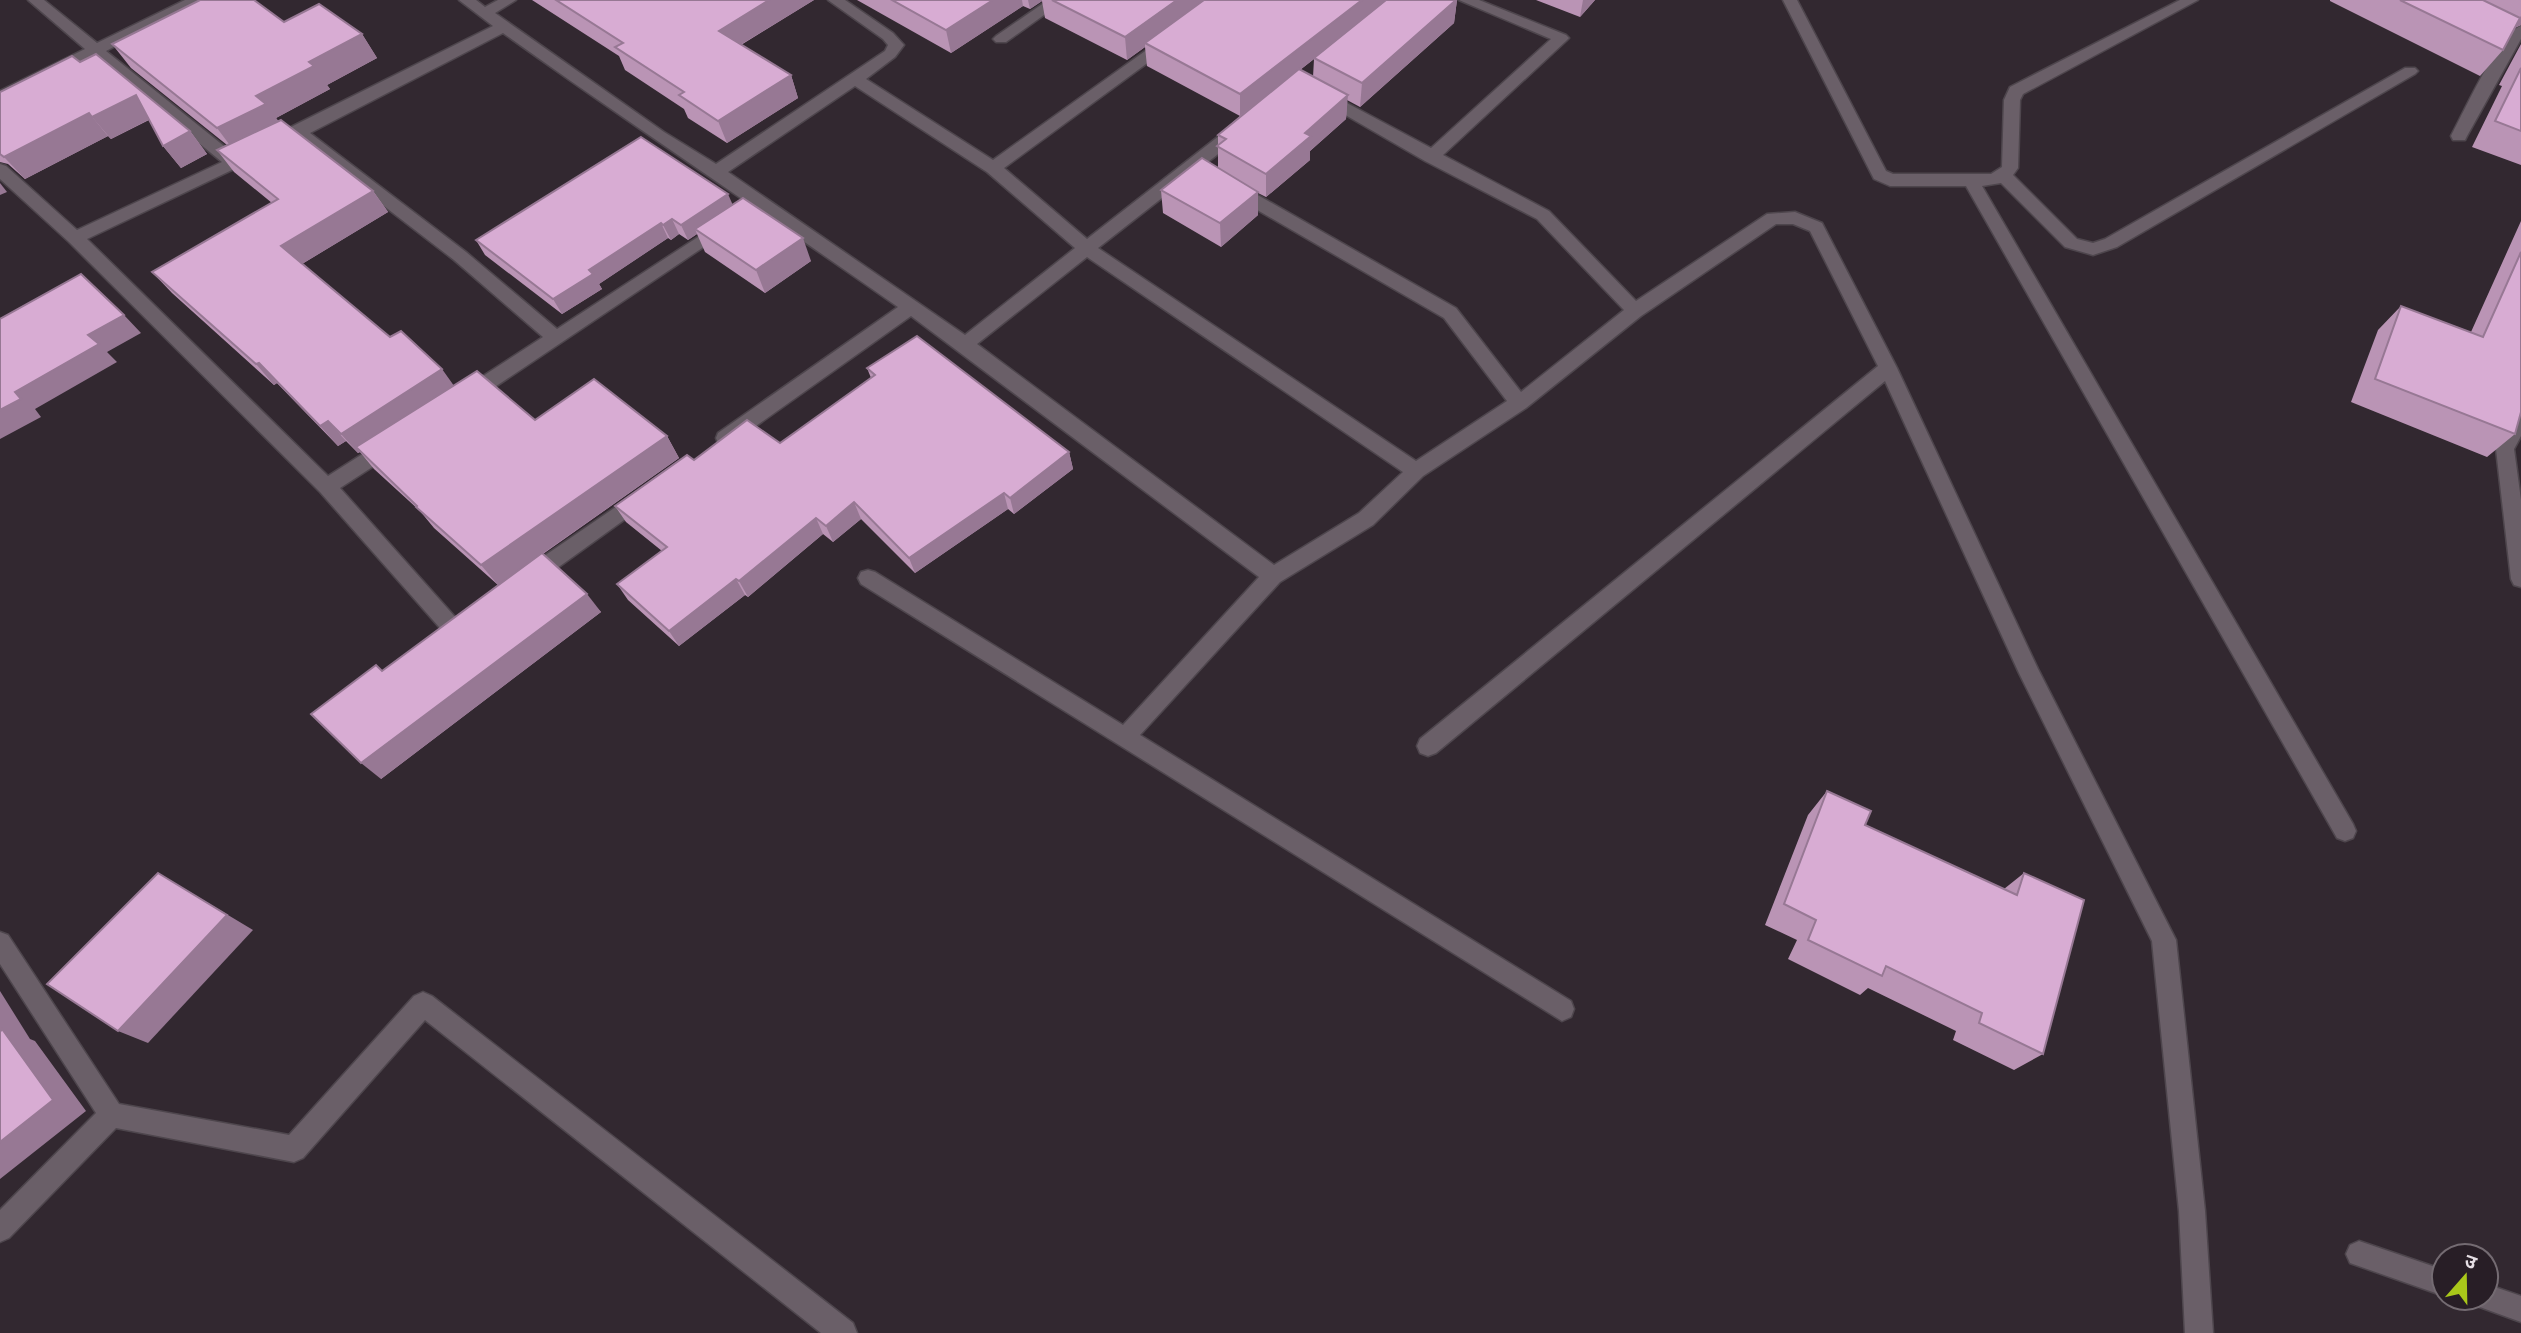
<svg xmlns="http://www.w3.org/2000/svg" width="2521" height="1333" font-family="'Alegreya Sans','Noto Sans Devanagari',sans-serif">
<rect width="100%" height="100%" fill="#322830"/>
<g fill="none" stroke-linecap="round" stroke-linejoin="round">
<!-- minor casing -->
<g stroke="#4e464d" stroke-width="3">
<g id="minor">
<path d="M28 0H44L97 43 185 0H204L106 51 235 155 493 26 459 0H476L485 7 498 0H516L495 13 664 132 716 164 885 51 888 45 883 39 828 0H845L893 33 904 45 895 57 866 79 993 160 1162 39H1172L1175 42 1172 45 1004 168 1087 239 1233 125H1245L1247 129 1245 133 1098 248 1416 461 1507 401 1444 318 1228 193 1226 189 1228 185H1240L1456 308 1521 392 1624 310 1537 219 1425 161 1316 98 1318 94H1330L1431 148 1551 39 1459 0H1479L1566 35 1569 38 1566 41 1443 155 1549 211 1636 301 1767 214 1795 212 1822 223 1897 368 2038 669 2176 940 2205 1211 2213 1333H2185L2179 1211 2152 941 2019 673 1885 381 1436 753 1428 756 1420 753 1417 746 1420 739 1878 366 1810 231 1793 224H1776L1641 316 1526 408 1423 476 1373 525 1280 582 1140 735 1571 1001 1574 1009 1571 1017 1562 1021 861 584 858 578 861 572 868 570 875 572 1123 725 1259 577 911 316 732 443 725 445 718 443 716 438 718 433 898 307C767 215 633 126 503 33L310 133 466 252 557 329 718 224 724 222 732 228 474 401H460L458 396 460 391 543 337 454 260 297 139 87 239 328 476 383 441 390 439 397 441 399 446 397 451 340 488 456 618 468 612 475 615 478 621 475 627 454 639 447 636 320 492 69 242 0 179V164L6 166 77 230 222 162 94 57 0 102V91L85 49ZM855 86 987 172 1075 248 965 335 728 172ZM1087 257 1403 472 1359 513 1274 565 977 344Z"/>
<path d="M1048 0H1065L1006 42H996L993 39 996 36Z"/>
<path d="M1783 0H1797L1886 171 1893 174H1991L2002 167 2004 100 2010 87 2180 0H2198L2023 94 2020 100 2018 168 2013 175 2077 239 2093 243 2105 239 2405 68H2415L2418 71 2415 74 2117 247 2093 255 2065 247 2001 183 1982 186 2353 824 2356 831 2353 838 2345 841 2337 838 1966 186H1890L1874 179Z"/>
<path d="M2521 26V39L2467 136 2465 140H2453L2451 136C2463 114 2500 32 2521 26Z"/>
<path d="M2521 410V436L2514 449 2521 500V587L2514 585 2511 579 2496 449 2514 412Z"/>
<path d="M642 489 649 492 652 497 649 502 535 584 528 586 521 584 518 578 521 572Z"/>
<path d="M0 932 8 935 119 1104 289 1135 414 996 423 992 432 996 853 1323 857 1333H821L425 1020 303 1158 294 1162 116 1128 9 1238 0 1242V1210L96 1113 0 964Z"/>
<path d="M2359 1241 2444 1270V1296L2350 1263 2346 1254 2350 1245Z"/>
<path d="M2486 1284 2521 1296V1322L2477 1306 2473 1298H2486Z"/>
</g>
</g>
<!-- minor -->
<use href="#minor" fill="#6a5f68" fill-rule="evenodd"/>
</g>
<!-- wall -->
<g fill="#ba94b5" fill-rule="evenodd">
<path d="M532 0H814L741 45 791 75 798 98 727 143 688 118 684 109 625 70 619 56Z"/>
<path d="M857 0H1457L1454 23 1360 107 1347 100 1346 119 1310 151V160L1266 197 1258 193V215L1221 247 1163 213 1161 190 1218 168V135L1240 116 1147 66 1145 47 1127 60 1045 18 1042 1 1030 9 1023 6 951 53ZM1314 59 1313 77 1300 70Z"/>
<path d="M1536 0H1595L1580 17Z"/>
<path d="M2330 0H2521V25L2514 28 2503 50 2480 76 2330 1Z"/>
<path d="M284 22 362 34 377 58 327 85 330 89 276 118 279 122 373 191 388 212 302 264 390 337 453 386 535 420 667 436 679 458 543 554 601 612 381 779 383 671 498 585 434 528 420 511 374 469 360 452 358 453 346 441 338 446 277 383 274 385 172 293 152 272 272 203 234 172 217 150 227 145 131 68 112 44Z"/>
<path d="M2521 44V165L2472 147 2502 86 2499 85Z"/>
<path d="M80 62 190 131 207 154 181 168 163 146 149 120 111 139 108 136 25 179 8 164 0 162V92Z"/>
<path d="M733 205 811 261 765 293 705 252 697 234 688 240 679 234 671 240 668 238 599 284 602 289 562 314 485 255 476 240Z"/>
<path d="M2521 221V412L2515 434 2487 457 2351 402 2378 330 2401 306 2471 332Z"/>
<path d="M867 368 1069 452 1073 469 1014 514 1008 509 915 573 861 519 833 542 823 534 748 597 745 595 679 646 628 600 617 584 662 551 626 522 615 506 694 460 780 443 871 378Z"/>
<path d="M1827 791 1865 825 2004 889 2024 873 2043 1054 2014 1070 1953 1040 1956 1031 1868 988 1860 995 1788 959 1797 940 1765 925 1808 815Z"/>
</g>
<!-- shaded-wall -->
<g fill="#977894">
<path d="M769 0H814L727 53 719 31Z"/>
<path d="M993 0H1022L1023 6 951 53 946 30Z"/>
<path d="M1028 0H1042V1L1030 9Z"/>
<path d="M1177 0H1211L1145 43V47L1127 60 1125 37Z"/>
<path d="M1362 0H1390L1314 58V59L1240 116V94Z"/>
<path d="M1456 0H1457L1454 23 1360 107 1362 83Z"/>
<path d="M1583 0H1595L1580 17Z"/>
<path d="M2521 16V25L2508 31Z"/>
<path d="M362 34 377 58 327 85 330 89 276 118 283 128 235 152 217 128 256 96 309 62Z"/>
<path d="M791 75 798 98 727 143 718 121Z"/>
<path d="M136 95 154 117 111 139 92 117Z"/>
<path d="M1348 95 1346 119 1310 151V160L1266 197V174L1305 133Z"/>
<path d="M89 113 108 136 25 179 4 157Z"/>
<path d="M190 131 207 154 181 168 163 146Z"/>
<path d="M0 183 7 192 0 195Z"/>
<path d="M373 191 388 212 297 267 281 246Z"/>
<path d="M1258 192V215L1221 247 1220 223Z"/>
<path d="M728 194 735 210 695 229 697 234 688 240 681 225Z"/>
<path d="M672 219 679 234 671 240 663 225Z"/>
<path d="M661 223 668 238 599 284 602 289 562 314 553 299 589 270Z"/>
<path d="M803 238 811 261 765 293 756 270Z"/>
<path d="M124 315 141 333 107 352 117 362 35 409 41 417 0 439V410L15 392 88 335Z"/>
<path d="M259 363 277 383 274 385 256 364Z"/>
<path d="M442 369 457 390 356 447 360 452 358 453 341 434Z"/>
<path d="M328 421 346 441 338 446 320 426Z"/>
<path d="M667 436 679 458 498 585 481 565Z"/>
<path d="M1069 452 1073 469 1014 514 1010 498Z"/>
<path d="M1004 493 1008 509 915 573 909 558Z"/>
<path d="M854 502 861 519 833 542 826 526Z"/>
<path d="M816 518 823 534 748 597 739 581Z"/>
<path d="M736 579 745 595 679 646 669 631Z"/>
<path d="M587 594 601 612 381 779 361 763Z"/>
<path d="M158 873 253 930 148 1043 118 1031Z"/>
<path d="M0 991 30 1039 35 1041 86 1111 0 1179Z"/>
</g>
<!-- building -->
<g fill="#d8acd3" stroke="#977894" stroke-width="2">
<path d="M200 0H254L284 22 319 4 362 34 309 62 314 66 256 96 266 104 217 128 112 44Z"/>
<path d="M556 0H769L719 31 791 75 718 121 679 95 684 92 615 47 623 43Z"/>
<path d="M892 0H993L946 30Z"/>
<path d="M1052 0H1177L1125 37Z"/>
<path d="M1204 0H1362L1240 94 1145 43Z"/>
<path d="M1386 0H1456L1362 83 1314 58Z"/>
<path d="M2400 0H2483L2520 18 2503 50Z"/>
<path d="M96 54 190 131 163 146 136 95 92 117 89 113 4 157 0 154V92L72 56 80 62Z"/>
<path d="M2521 68V131L2495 121Z"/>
<path d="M1299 69 1348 95 1305 133 1311 136 1266 174 1217 146 1226 139 1218 135Z"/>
<path d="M281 120 373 191 281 246 390 337 401 331 442 369 341 434 328 421 320 426 259 363 256 364 152 272 278 199 217 150Z"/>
<path d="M641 137 728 194 681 225 672 219 663 225 661 223 589 270 593 274 553 299 476 240Z"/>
<path d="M1202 158 1258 192 1220 223 1161 190Z"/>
<path d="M743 198 803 238 756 270 695 229Z"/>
<path d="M2521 252V412L2515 434 2375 379 2401 306 2483 337Z"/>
<path d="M81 274 124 315 88 335 99 344 15 392 21 399 0 410V319Z"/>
<path d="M917 336 1069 452 1010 498 1004 493 909 558 854 502 826 526 816 518 739 581 736 579 669 631 617 584 667 547 615 506 687 455 694 460 747 420 780 443 875 375 867 368Z"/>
<path d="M477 371 535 420 594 379 667 436 481 565 416 507 417 506 356 447Z"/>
<path d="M542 553 587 594 361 763 311 714 376 665 382 671Z"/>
<path d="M1827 791 1871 811 1865 825 2017 895 2024 873 2084 900 2043 1054 1979 1023 1982 1013 1886 966 1882 976 1808 940 1816 920 1784 904Z"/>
<path d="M158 873 227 915 118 1031 47 984Z"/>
<path d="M2 1029 53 1100 0 1142V1032Z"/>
</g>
<!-- north arrow -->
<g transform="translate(2465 1277) rotate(20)"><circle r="33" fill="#281e26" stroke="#746b72" stroke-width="2"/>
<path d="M0-5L12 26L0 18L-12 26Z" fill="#a9c71a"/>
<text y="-10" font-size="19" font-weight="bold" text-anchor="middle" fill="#e5dee4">उ</text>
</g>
</svg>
